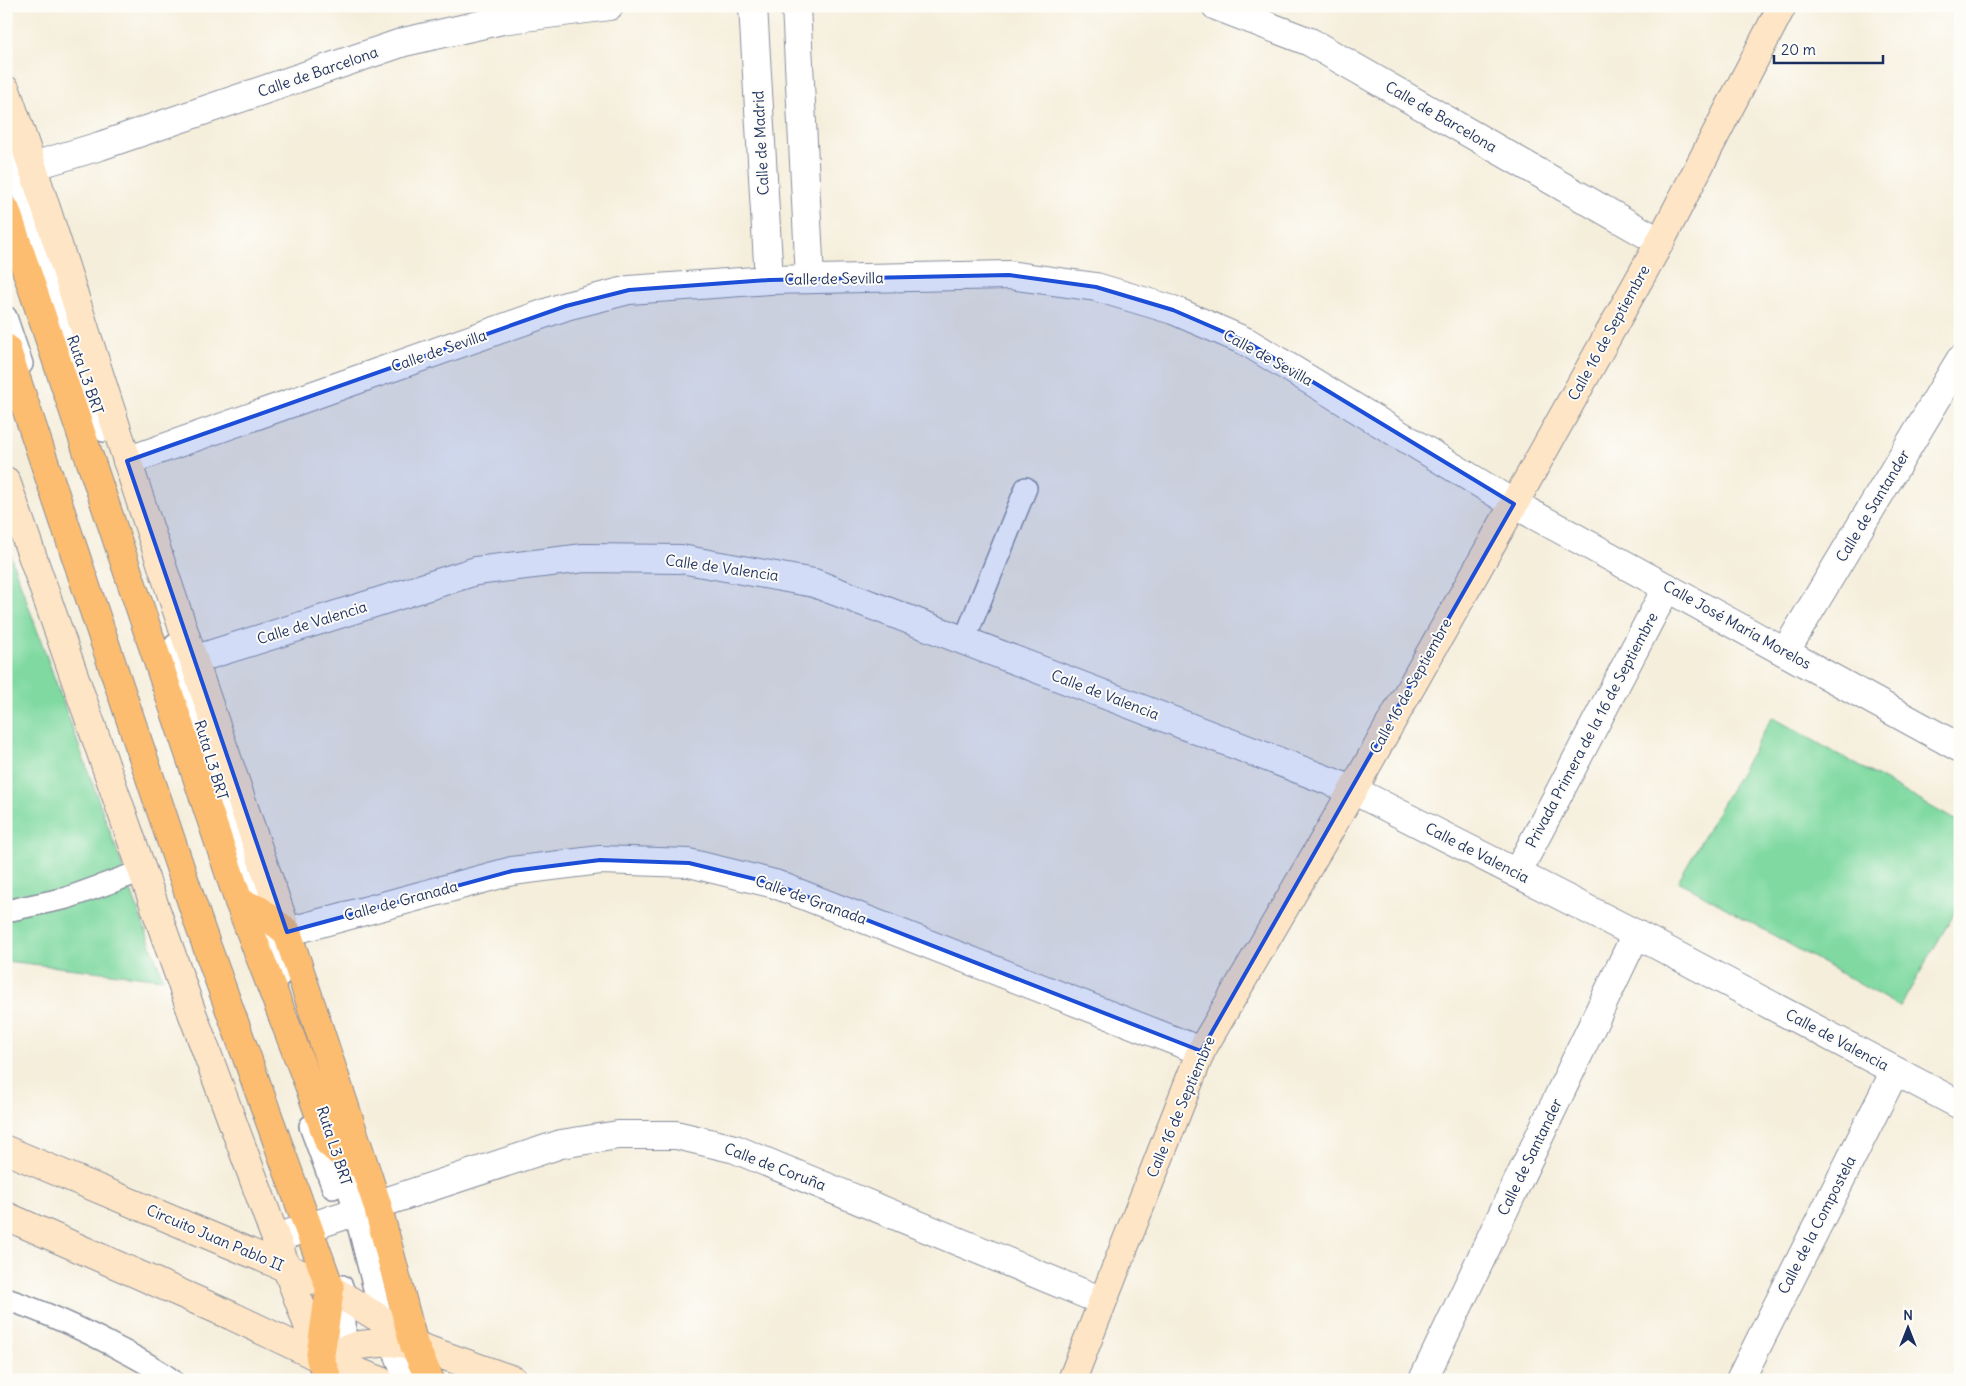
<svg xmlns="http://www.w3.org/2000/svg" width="1966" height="1386" font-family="Delius,sans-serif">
<rect width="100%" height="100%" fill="#fdfcf7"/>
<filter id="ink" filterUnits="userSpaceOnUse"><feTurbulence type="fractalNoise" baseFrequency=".02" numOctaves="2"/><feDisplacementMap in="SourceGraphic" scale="10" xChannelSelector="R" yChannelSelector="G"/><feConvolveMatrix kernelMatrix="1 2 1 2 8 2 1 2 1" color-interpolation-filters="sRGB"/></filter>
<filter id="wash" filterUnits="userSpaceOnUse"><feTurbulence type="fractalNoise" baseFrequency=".0096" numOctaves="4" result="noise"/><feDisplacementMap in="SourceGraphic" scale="20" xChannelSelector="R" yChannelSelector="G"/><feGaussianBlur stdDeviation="1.12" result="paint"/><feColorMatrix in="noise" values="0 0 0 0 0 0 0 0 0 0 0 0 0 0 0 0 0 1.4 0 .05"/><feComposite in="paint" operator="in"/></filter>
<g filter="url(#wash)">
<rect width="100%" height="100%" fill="#f5eedb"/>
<!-- green -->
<g fill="#7fd9a0" stroke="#4d847f">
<path d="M6 544 163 979 6 961Z"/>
<path d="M1772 717 1960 823V903L1900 1007 1678 881Z"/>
</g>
</g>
<g filter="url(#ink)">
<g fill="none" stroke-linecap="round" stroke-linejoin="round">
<!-- lane casing -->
<g stroke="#888e9c" stroke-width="24">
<g id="lane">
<path d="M6 144 104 431"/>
<path d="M6 317 22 364"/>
<path d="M964 641 1026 488"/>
<path d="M175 645 280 976"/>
<path d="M6 911 67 898 142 871"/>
<path d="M310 1126 333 1188"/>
<path d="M333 1143 352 1201 382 1320 391 1342 404 1380"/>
<path d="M342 1286 345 1296V1350"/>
<path d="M6 1299C45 1312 80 1328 116 1347 135 1357 155 1367 172 1380"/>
</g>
</g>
<!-- street casing -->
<g stroke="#888e9c" stroke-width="30">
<g id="street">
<path d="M753 6 769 280"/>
<path d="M796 6 810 279"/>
<path d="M1216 6 1310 42 1660 242"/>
<path d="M33 166 100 146 404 42 502 20 609 6"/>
<path d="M127 461 566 306 629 290 769 280 1009 275 1096 287 1173 310 1247 342 1514 504 1960 748"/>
<path d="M1785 652 1960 360"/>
<path d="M193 660 476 571 584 558 681 559 814 583 1353 790 1636 934 1960 1105"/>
<path d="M1517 873 1667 587"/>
<path d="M287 932 512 871 600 860 689 863 775 884 1201 1051"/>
<path d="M276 1238 561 1144 618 1135H676L735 1149 1102 1301"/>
<path d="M1423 1380 1636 934"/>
<path d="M1740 1380 1895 1071"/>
</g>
</g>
<!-- secondary casing -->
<g stroke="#888e9c" stroke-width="30">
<g id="secondary">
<path d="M6 90C50 213 87 339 128 463 179 620 233 776 287 932"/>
<path d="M6 481 191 1010 320 1358"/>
<path d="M6 1150 320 1282 382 1320 414 1345"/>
<path d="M6 1216 232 1316 320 1358 379 1380"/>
<path d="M320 1358 359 1345 391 1342 414 1345 513 1380"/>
<path d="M1072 1380 1201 1051 1353 790 1514 504 1660 242 1782 6"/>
</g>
</g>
<!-- primary casing -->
<g stroke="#888e9c" stroke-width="30">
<g id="primary">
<path d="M6 210 239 902 310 1088 329 1143 346 1158 363 1165"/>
<path d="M6 348 201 930 330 1288 320 1358 328 1380"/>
<path d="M239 902 259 910 287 932 377 1204 414 1345 430 1380"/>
</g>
</g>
<!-- lane -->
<use href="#lane" stroke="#fff" stroke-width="21"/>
<!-- street -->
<use href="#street" stroke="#fff" stroke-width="28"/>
<!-- secondary -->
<use href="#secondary" stroke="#fee5c5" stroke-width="28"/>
<!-- primary -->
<use href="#primary" stroke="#fcbd6f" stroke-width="28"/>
</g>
</g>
<!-- marked area -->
<path fill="#1d4ed8" fill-opacity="0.2" stroke="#1d4ed8" stroke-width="4" stroke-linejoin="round" d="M1009 275 1096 287 1173 310 1247 342 1514 504 1201 1051 775 884 689 863 600 860 512 871 287 932 127 461 566 306 629 290 769 280Z"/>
<g text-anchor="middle" stroke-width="4" stroke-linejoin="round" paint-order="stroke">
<!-- street labels -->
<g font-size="15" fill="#1b2f5e" stroke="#fdfcf7">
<text transform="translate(318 72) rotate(-19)" y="5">Calle de Barcelona</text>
<text transform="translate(1441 117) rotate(30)" y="5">Calle de Barcelona</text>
<text transform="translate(761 143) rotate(-93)" y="5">Calle de Madrid</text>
<text transform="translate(834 279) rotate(-1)" y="5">Calle de Sevilla</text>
<text transform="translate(1609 333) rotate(-61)" y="5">Calle 16 de Septiembre</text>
<text transform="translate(439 351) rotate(-19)" y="5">Calle de Sevilla</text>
<text transform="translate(1268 358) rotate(29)" y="5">Calle de Sevilla</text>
<text transform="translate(85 375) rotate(71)" y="5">Ruta L3 BRT</text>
<text transform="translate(1873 506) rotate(-59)" y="5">Calle de Santander</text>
<text transform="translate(722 568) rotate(8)" y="5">Calle de Valencia</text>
<text transform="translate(312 623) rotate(-17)" y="5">Calle de Valencia</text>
<text transform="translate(1737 625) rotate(29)" y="5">Calle José María Morelos</text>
<text transform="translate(1411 686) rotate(-61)" y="5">Calle 16 de Septiembre</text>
<text transform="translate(1105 695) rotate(21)" y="5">Calle de Valencia</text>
<text transform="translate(1592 730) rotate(-62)" y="5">Privada Primera de la 16 de Septiembre</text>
<text transform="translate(211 760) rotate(73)" y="5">Ruta L3 BRT</text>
<text transform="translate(1477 853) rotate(27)" y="5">Calle de Valencia</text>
<text transform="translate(811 900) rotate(20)" y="5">Calle de Granada</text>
<text transform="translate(401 901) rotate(-15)" y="5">Calle de Granada</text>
<text transform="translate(1837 1040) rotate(28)" y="5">Calle de Valencia</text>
<text transform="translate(1181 1107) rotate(-67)" y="5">Calle 16 de Septiembre</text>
<text transform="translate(334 1146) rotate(72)" y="5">Ruta L3 BRT</text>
<text transform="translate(1530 1157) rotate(-64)" y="5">Calle de Santander</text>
<text transform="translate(775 1167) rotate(21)" y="5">Calle de Coruña</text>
<text transform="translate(1817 1225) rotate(-63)" y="5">Calle de la Compostela</text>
<text transform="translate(215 1238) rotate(23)" y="5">Circuito Juan Pablo II</text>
</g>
</g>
<!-- margin -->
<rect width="1966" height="1386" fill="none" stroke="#fdfcf7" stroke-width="25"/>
<!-- north arrow -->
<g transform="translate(1908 1328)" stroke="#fdfcf7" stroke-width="4" paint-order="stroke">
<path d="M0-4L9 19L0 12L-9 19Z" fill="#1b2f5e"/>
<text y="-8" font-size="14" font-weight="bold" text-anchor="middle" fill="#1b2f5e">N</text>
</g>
<!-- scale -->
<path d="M1774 55v8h109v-8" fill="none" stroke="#1b2f5e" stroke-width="2.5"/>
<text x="1781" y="55" font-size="15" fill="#1b2f5e" stroke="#fdfcf7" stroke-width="4" paint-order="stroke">20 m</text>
</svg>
